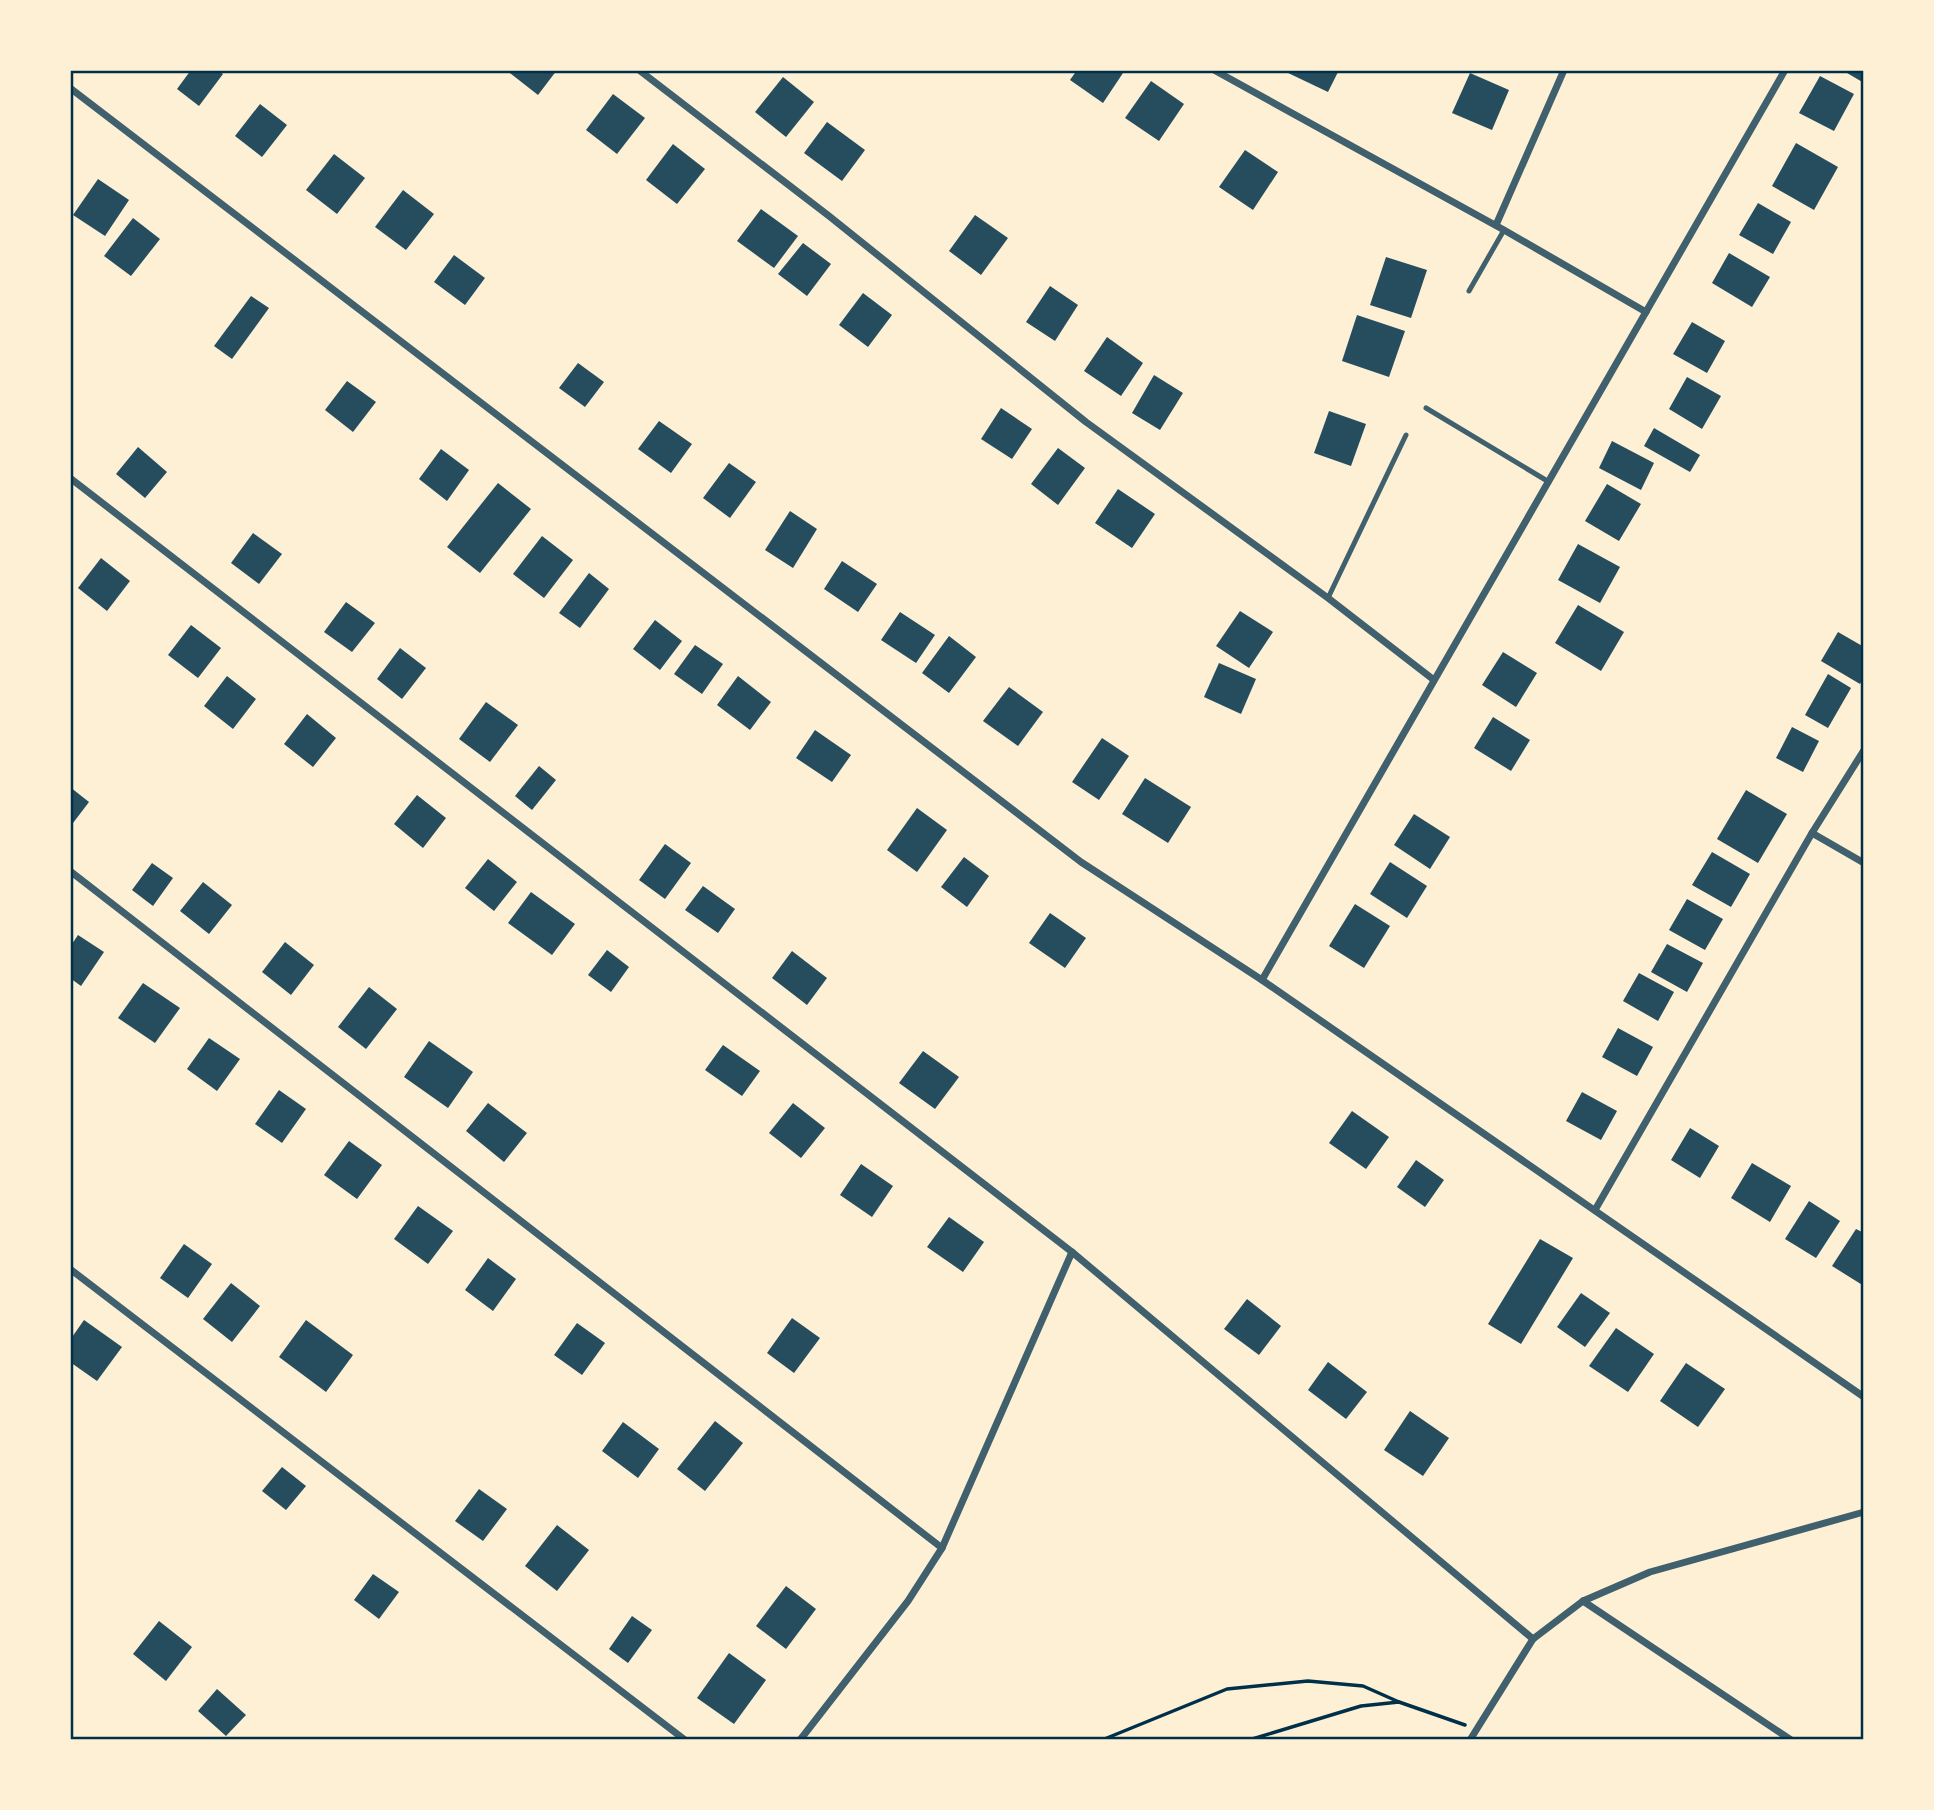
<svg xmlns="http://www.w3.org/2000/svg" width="1934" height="1810" font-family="Ubuntu,sans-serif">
<rect width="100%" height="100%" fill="#fdf0d5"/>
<!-- building -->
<g fill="#264d5e">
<path d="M191 70H217L223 74 199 106 177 89Z"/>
<path d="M506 70H557L538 95Z"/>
<path d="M1077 70H1125L1103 103 1070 80Z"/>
<path d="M1287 70H1339L1328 92 1286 72Z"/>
<path d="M1842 70H1864V83Z"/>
<path d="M1470 73 1509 90 1492 130 1452 113Z"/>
<path d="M1820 76 1854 94 1834 131 1799 113Z"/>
<path d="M783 77 814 102 786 137 755 112Z"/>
<path d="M1151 81 1184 104 1159 141 1125 118Z"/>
<path d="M613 94 645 118 617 154 586 130Z"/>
<path d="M260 104 287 125 262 157 235 136Z"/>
<path d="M827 122 865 150 842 181 804 153Z"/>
<path d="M1796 143 1838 167 1814 210 1772 186Z"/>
<path d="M673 144 705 169 677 204 646 180Z"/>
<path d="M1245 150 1278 172 1253 210 1219 187Z"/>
<path d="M334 154 365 178 337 214 306 190Z"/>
<path d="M98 179 129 200 105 236 73 215Z"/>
<path d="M403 190 434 214 406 250 375 227Z"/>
<path d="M1758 203 1791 222 1773 254 1739 235Z"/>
<path d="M761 209 798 236 774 268 737 241Z"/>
<path d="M975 215 1008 238 981 275 949 251Z"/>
<path d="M133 218 160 239 131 276 104 256Z"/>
<path d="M803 243 831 264 807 296 778 274Z"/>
<path d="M1729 253 1770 277 1752 307 1712 283Z"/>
<path d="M454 255 485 278 465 305 434 282Z"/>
<path d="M1386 257 1427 270 1411 318 1370 305Z"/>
<path d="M1050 286 1078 305 1055 341 1026 322Z"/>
<path d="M863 293 892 315 868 347 839 325Z"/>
<path d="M251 296 269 308 232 359 214 346Z"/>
<path d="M1357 315 1405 331 1389 377 1342 361Z"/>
<path d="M1692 322 1725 341 1707 373 1673 354Z"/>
<path d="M1107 337 1143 363 1121 396 1084 371Z"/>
<path d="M578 363 604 382 585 407 559 388Z"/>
<path d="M1154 375 1183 393 1160 430 1132 413Z"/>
<path d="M1687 377 1721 396 1702 429 1669 409Z"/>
<path d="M347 381 376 402 353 432 325 410Z"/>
<path d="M1001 408 1032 429 1012 459 981 439Z"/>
<path d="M1329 411 1366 424 1351 466 1314 453Z"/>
<path d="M659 421 692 444 671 473 638 449Z"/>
<path d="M1654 428 1700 455 1690 472 1644 446Z"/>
<path d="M1612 441 1654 463 1641 490 1599 468Z"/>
<path d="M138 447 167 472 145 498 116 474Z"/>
<path d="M1058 448 1085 468 1058 505 1031 484Z"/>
<path d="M441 449 469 470 447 501 419 479Z"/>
<path d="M729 463 756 482 730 518 703 498Z"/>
<path d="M498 483 531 509 480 573 447 547Z"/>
<path d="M1607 484 1641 504 1619 541 1585 521Z"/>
<path d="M1118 489 1155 514 1132 548 1095 523Z"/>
<path d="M790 511 817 529 793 568 765 550Z"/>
<path d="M253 533 282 554 259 584 231 563Z"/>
<path d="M542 536 573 560 544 598 513 574Z"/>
<path d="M1578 544 1620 567 1600 603 1558 580Z"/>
<path d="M101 558 130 581 107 611 78 588Z"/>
<path d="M842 561 877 584 858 612 824 589Z"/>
<path d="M589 573 609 589 580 628 559 613Z"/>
<path d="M346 602 375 623 352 652 324 632Z"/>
<path d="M1578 605 1624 632 1601 671 1555 643Z"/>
<path d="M1240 611 1273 632 1249 668 1216 646Z"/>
<path d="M900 612 935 635 916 663 881 640Z"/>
<path d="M655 620 682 641 660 670 633 649Z"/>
<path d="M191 625 221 648 198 678 168 655Z"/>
<path d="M1838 632 1864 647V677L1860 684 1821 661Z"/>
<path d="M949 636 976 657 949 693 922 673Z"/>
<path d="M695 645 723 664 702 694 674 674Z"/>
<path d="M400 648 426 668 402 699 377 679Z"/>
<path d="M1503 652 1537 673 1516 707 1482 685Z"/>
<path d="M1219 663 1256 679 1241 714 1204 697Z"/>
<path d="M1828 674 1851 688 1828 728 1805 715Z"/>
<path d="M227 676 256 699 233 729 204 706Z"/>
<path d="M738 676 771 702 750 730 717 705Z"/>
<path d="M1009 687 1043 712 1018 746 983 721Z"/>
<path d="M486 702 518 725 490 762 459 739Z"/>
<path d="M307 714 336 738 313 767 284 744Z"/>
<path d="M1493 717 1530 740 1511 771 1474 748Z"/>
<path d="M1792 727 1819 741 1803 772 1776 758Z"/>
<path d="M815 730 851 755 832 782 796 758Z"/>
<path d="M1102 738 1129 756 1099 800 1072 782Z"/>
<path d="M539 766 556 780 532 810 515 796Z"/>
<path d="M1145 778 1191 807 1168 843 1122 814Z"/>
<path d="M70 787 89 802 70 827Z"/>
<path d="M1746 790 1787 814 1758 863 1717 839Z"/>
<path d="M417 795 446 818 423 848 394 824Z"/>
<path d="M917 808 947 830 917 872 887 850Z"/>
<path d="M1414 814 1450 837 1430 869 1394 845Z"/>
<path d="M665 844 691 863 665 899 639 880Z"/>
<path d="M1712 852 1750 874 1731 907 1692 885Z"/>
<path d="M964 857 989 876 967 907 941 887Z"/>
<path d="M488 859 517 882 494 911 465 888Z"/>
<path d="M1390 862 1427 886 1407 918 1370 894Z"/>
<path d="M152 863 173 878 153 906 132 890Z"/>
<path d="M203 882 232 905 209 934 180 911Z"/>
<path d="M703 886 735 909 718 933 685 910Z"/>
<path d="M531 892 575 924 552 955 508 923Z"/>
<path d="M1687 899 1723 919 1705 950 1669 930Z"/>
<path d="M1355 904 1390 926 1364 968 1329 946Z"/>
<path d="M1050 913 1086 938 1065 968 1029 943Z"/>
<path d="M78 935 104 952 81 986 70 978V947Z"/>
<path d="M285 942 314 965 291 995 262 972Z"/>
<path d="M1667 944 1703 963 1687 992 1651 972Z"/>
<path d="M607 950 629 967 611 992 588 975Z"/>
<path d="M792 951 827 978 807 1005 772 978Z"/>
<path d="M1639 973 1674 992 1658 1021 1623 1001Z"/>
<path d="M143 983 180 1008 155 1043 118 1018Z"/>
<path d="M369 987 397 1009 366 1049 338 1027Z"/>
<path d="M1618 1028 1653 1047 1637 1076 1602 1057Z"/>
<path d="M209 1038 240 1059 217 1091 187 1069Z"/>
<path d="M429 1041 473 1072 448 1108 404 1077Z"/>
<path d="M723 1045 760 1071 742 1096 705 1070Z"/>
<path d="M923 1051 959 1077 935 1109 899 1083Z"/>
<path d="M279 1090 306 1109 282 1143 255 1124Z"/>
<path d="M1582 1092 1617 1111 1601 1140 1566 1121Z"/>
<path d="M488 1103 527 1133 504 1162 466 1131Z"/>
<path d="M793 1103 825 1128 801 1158 769 1133Z"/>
<path d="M1352 1111 1389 1137 1366 1169 1329 1143Z"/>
<path d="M1690 1128 1719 1146 1700 1178 1671 1160Z"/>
<path d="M349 1141 382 1165 357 1199 324 1175Z"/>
<path d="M1416 1160 1444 1180 1425 1207 1397 1187Z"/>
<path d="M1752 1163 1791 1186 1770 1222 1731 1198Z"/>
<path d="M861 1164 893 1186 872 1217 840 1195Z"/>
<path d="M1809 1201 1840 1221 1816 1258 1785 1239Z"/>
<path d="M418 1206 453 1231 428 1264 394 1239Z"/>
<path d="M949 1217 984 1242 963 1272 927 1247Z"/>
<path d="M1856 1229 1864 1233V1286L1832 1266Z"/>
<path d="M1540 1239 1573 1258 1521 1344 1488 1324Z"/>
<path d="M184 1244 212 1264 188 1298 160 1278Z"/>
<path d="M488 1258 516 1279 493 1311 465 1290Z"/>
<path d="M231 1283 260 1306 232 1342 203 1319Z"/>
<path d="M1581 1293 1610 1313 1585 1347 1557 1327Z"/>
<path d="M1247 1299 1281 1326 1259 1355 1224 1329Z"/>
<path d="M792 1318 820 1338 794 1373 767 1353Z"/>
<path d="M84 1320 122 1347 97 1381 70 1362V1340Z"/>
<path d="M306 1320 353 1355 326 1392 279 1357Z"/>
<path d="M577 1323 605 1343 582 1375 554 1355Z"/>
<path d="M1616 1328 1654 1354 1628 1392 1589 1366Z"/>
<path d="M1328 1362 1367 1392 1346 1419 1308 1390Z"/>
<path d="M1686 1363 1725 1389 1698 1427 1660 1401Z"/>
<path d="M1410 1411 1449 1438 1423 1476 1384 1450Z"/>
<path d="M715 1421 743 1443 705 1491 677 1469Z"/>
<path d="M623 1422 659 1449 638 1478 602 1451Z"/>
<path d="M282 1467 306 1486 286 1510 262 1491Z"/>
<path d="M479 1489 507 1509 483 1541 455 1521Z"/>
<path d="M557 1525 589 1550 557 1591 525 1566Z"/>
<path d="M373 1574 399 1592 379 1619 354 1600Z"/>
<path d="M786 1586 816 1609 786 1649 756 1626Z"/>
<path d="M632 1616 652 1630 628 1663 609 1649Z"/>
<path d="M159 1621 192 1647 166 1681 133 1654Z"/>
<path d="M729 1653 766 1680 734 1724 697 1698Z"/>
<path d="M217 1689 246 1715 226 1736 198 1711Z"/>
</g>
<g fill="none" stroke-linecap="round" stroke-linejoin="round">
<!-- path -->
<g stroke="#003049" stroke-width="3.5">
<path d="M1102 1740 1227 1689 1308 1681 1363 1686 1399 1702"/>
<path d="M1249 1740 1361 1706 1399 1702 1465 1725"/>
</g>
<!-- service -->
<g stroke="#3f606c" stroke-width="5">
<path d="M1469 291 1504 230"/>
<path d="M1426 408 1549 482"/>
<path d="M1328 598 1406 435"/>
</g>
<!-- minor -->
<g stroke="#3f606c" stroke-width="7">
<path d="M639 70 829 216 1086 422 1328 598 1434 680"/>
<path d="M1214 70 1504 230 1646 312"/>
<path d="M70 88 1081 862 1262 980 1864 1397"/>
<path d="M1496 225 1564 70"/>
<path d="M70 478 1072 1252 1533 1639"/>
<path d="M1812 833 1864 863"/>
<path d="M70 871 942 1548"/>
<path d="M1262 980 1785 70"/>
<path d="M1595 1210 1812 833 1864 750"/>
<path d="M70 1269 685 1740"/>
<path d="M1583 1601 1791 1740"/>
<path d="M800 1740 908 1601 942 1548 1072 1252"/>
<path d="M1470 1740 1533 1639 1583 1601 1650 1572 1864 1512"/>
</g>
</g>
<!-- border -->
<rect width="1934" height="1810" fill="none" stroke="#fdf0d5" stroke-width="144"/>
<rect x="72" y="72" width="1790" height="1666" fill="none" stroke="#003049" stroke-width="2.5"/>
</svg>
